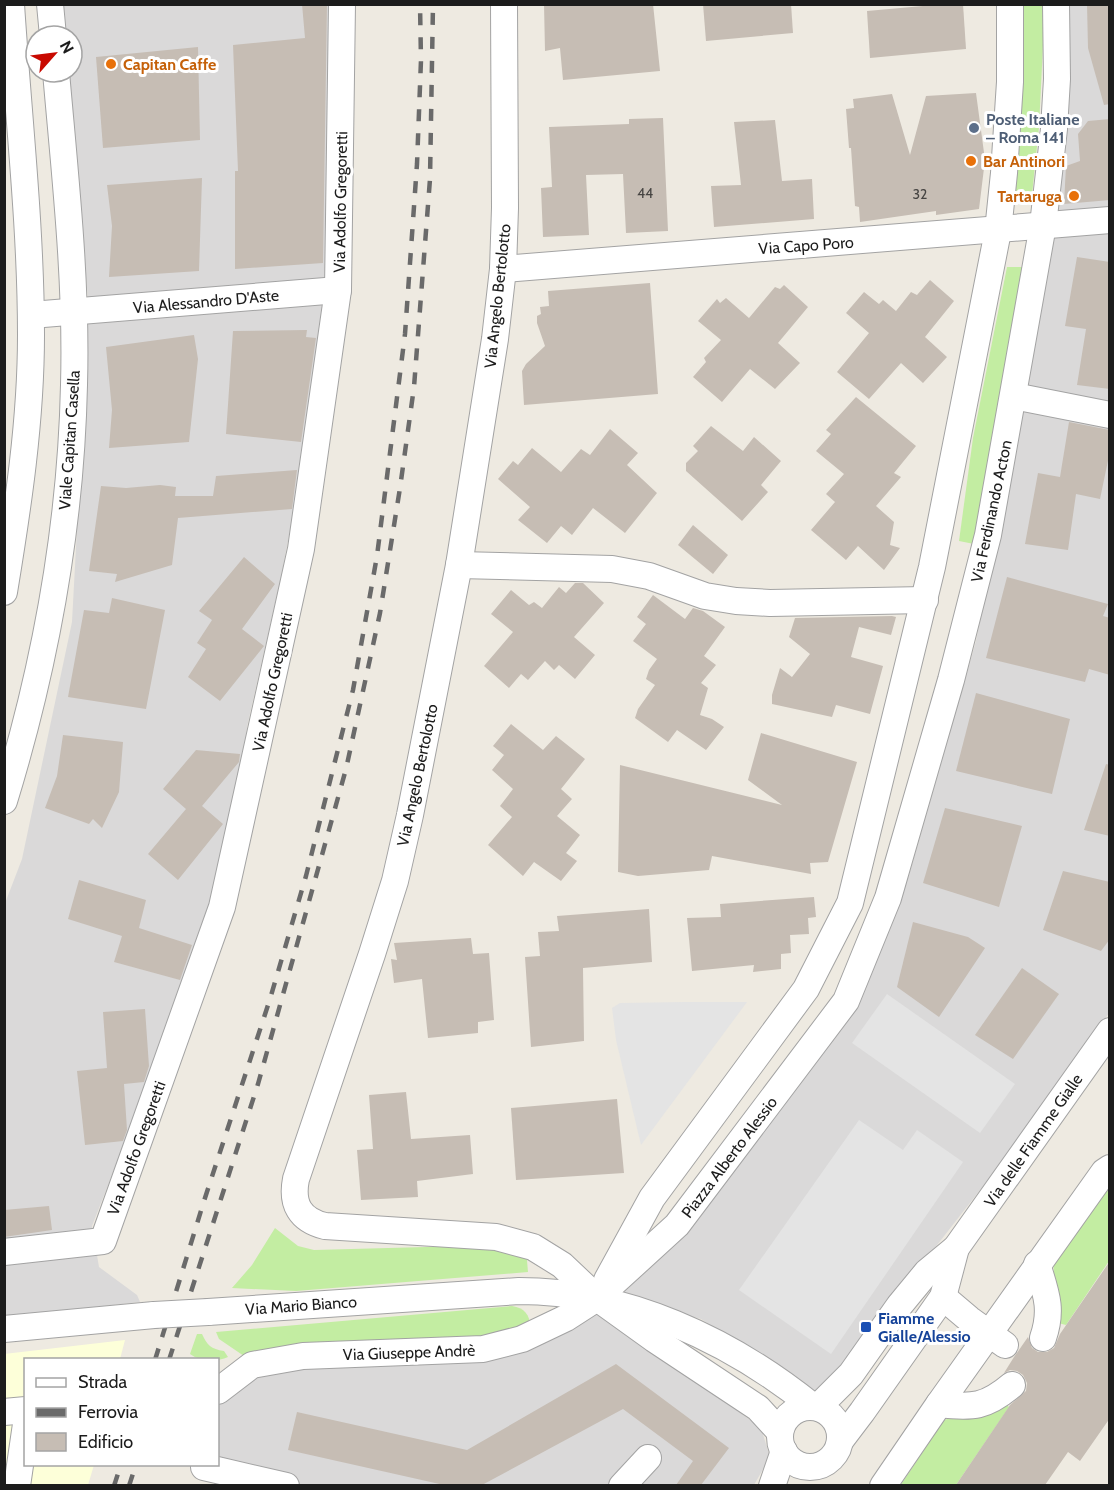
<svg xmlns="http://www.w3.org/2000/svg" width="1114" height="1490" font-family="Cabin,sans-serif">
<rect width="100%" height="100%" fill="#eeeae1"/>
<!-- residential -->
<g fill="#dad9d9">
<path d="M60 5H328L330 280 88 298 66 72H72V36H63Z"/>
<path d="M1062 5H1109V211L1055 213Z"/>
<path d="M1109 232V1013L1031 1125 833 1378 817 1393 701 1319 615 1295 855 1007 909 875 976 641 1054 237Z"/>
<path d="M328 301 300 479 281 577 247 727 237 855 92 1226 99 1267 137 1295 140 1302 5 1317 4 906 22 859 72 622 88 324Z"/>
<path d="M598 1309 761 1428 770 1457 754 1485 214 1486V1465L218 1464V1404L257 1370 500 1357 553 1339Z"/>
</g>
<!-- education -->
<path fill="#fdffd9" d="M125 1340 120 1359 26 1360V1464L94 1465 88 1485H5L4 1354Z"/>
<!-- grass -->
<g fill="#c3eda2">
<path d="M1022 5H1045L1039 127 1032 195 1014 197Z"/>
<path d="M1007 267H1025L979 545 959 541 973 438Z"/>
<path d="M1109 1187V1261L1066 1325 1058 1323 1053 1261Z"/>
<path d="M275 1228 298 1246 314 1250 463 1246 526 1249 528 1272 296 1291 232 1288 252 1265Z"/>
<path d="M512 1306C524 1308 530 1314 530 1327L523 1333 244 1356 219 1339 216 1332Z"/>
<path d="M197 1334H202C207 1345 211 1349 224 1351L228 1357C217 1362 201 1362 190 1354Z"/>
<path d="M1004 1402 1009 1407 956 1485 900 1486 944 1420Z"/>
</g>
<!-- parking -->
<g fill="#e4e4e4">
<path d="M887 994 1015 1084 980 1133 852 1043Z"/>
<path d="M684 1002H747L641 1145 616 1040 612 1008 620 1003Z"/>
<path d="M859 1120 903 1150 917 1130 963 1162 831 1354 739 1290Z"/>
</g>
<!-- building -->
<g fill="#c6bdb4">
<path d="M302 4H327L323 263 235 269V171H238L233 45 305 38Z"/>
<path d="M544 4H653L660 71 563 80 560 48 545 51Z"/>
<path d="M703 4H791L793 33 706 41Z"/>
<path d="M945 4H963L966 49 870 58 867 11Z"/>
<path d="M1087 4H1110V104L1104 105 1088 48Z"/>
<path d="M198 47 200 140 103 148 96 57Z"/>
<path d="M976 93 985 160 979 209 936 215V211L860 222 859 207 855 206 851 148H849L846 109 854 108 853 99 892 94 910 155 926 96Z"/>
<path d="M663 118 668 231 626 233 623 174 586 175 589 235 543 237 541 188 552 187 549 127 629 124V119Z"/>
<path d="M1110 119V200L1064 204 1066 166 1080 161 1078 134 1088 121Z"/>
<path d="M775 120 782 181 812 179 814 219 714 227 711 186 741 185 734 122Z"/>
<path d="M202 178 199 271 109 277 112 226 107 185Z"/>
<path d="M1077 257 1110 262V389L1077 385 1086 329 1065 326Z"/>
<path d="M930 280 954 301 925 337 947 357 923 383 901 363 869 399 837 372 869 333 846 313 864 292 879 304 883 300 896 311 911 292 917 295Z"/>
<path d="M650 283 658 394 524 405 522 371 526 364 545 346 537 323V316L541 314 540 307 549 306 548 291Z"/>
<path d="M784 285 808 307 778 343 800 363 775 389 750 369 722 402 693 377 706 362 704 358 721 340 698 321 717 299 720 303 726 298 749 318 775 287 780 289Z"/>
<path d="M307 330 306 337 316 338 301 442 226 434 233 331Z"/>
<path d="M194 335 198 359 189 442 109 448 112 410 106 347Z"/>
<path d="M856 397 916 446 894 473 901 477 876 506 894 522 890 545 900 548 884 570 858 546 846 560 811 530 835 502 826 494 844 474 816 451 831 434 826 430Z"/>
<path d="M1069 422 1110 430V451L1100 499 1076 494 1068 550 1025 544 1038 473 1060 477Z"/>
<path d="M711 426 743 451 754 437 781 461 761 485 768 492 742 521 686 471V463L698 451 693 446Z"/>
<path d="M610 429 638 453 627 465 657 493 625 533 593 508 572 535 561 526 547 543 518 520 530 507 498 479 513 461 518 465 532 448 561 472 581 449 590 455Z"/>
<path d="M297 470 292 509 178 518 172 565 115 582 117 574 89 571 101 486 126 488 160 485 176 487 175 496H213L216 476Z"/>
<path d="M693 525 728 555 713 574 678 545Z"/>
<path d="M244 557 275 584 242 629 264 646 220 701 188 677 206 649 197 643 212 620 199 611Z"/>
<path d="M1007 577 1108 604 1103 616 1110 618V675L1089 669 1085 682 986 658Z"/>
<path d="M575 583H583L604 603 574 637 595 655 575 679 559 665 554 670 545 661 528 680 521 674 509 688 484 666 513 632 491 614 511 590 529 605 534 602 542 608 559 587 566 593Z"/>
<path d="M653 595 685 619 693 608 703 611 725 627 704 656 716 665 701 683 708 688 700 715 712 719 724 727 706 750 677 730 668 742 635 718 638 709 655 685 646 679 649 670 657 659 633 641 646 624 637 617Z"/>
<path d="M112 598 165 610 146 709 68 697 84 610 109 613Z"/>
<path d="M892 616 896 617 891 635 859 627 851 657 883 666 870 714 836 705 832 717 772 704V695L780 668 792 677 810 654 789 637 795 618Z"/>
<path d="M976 693 1070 719 1052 794 956 771Z"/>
<path d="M511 724 543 750 556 736 585 759 561 789 572 799 557 816 580 835 566 853 577 861 561 881 534 862 523 876 488 845 512 817 500 806 513 789 492 770 504 755 493 746Z"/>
<path d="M761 733 857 762 828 862 810 863 811 874 712 856 709 870 638 876 618 872 620 765 782 805 748 780Z"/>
<path d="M63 735 123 742 119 792 102 828 93 819 89 824 45 808 57 776Z"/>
<path d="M196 750 240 754 239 762 202 806 223 824 178 880 148 854 186 809 163 789Z"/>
<path d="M1106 764 1110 765V836L1084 830Z"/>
<path d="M945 808 1022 826 999 907 923 883Z"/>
<path d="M1063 871 1110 882V939L1101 951 1043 930Z"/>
<path d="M79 880 146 900 139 928 192 945 180 980 114 962 122 936 68 919Z"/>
<path d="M814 897 816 917 808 918 809 934 790 935 791 953 781 954V969L753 972 754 965 692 971 687 918 721 917 720 904Z"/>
<path d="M649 909 652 962 583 968 584 1041 531 1047 525 957 540 956 538 932 559 931 557 916Z"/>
<path d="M913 922 968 937 985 948 939 1017 897 987Z"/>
<path d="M471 938 473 954 489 953 494 1020 478 1022V1033L428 1038 422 979 394 983 391 959 397 960 394 943Z"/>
<path d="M1022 968 1059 994 1013 1059 975 1035Z"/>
<path d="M145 1009 149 1066 144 1082 124 1084 127 1130 123 1141 85 1145 77 1071 107 1068 103 1012Z"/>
<path d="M406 1092 411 1139 470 1135 473 1174 417 1181 418 1197 361 1200 357 1150 373 1149 369 1095Z"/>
<path d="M617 1099 624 1173 516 1180 511 1108Z"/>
<path d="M49 1206 52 1230 4 1237V1210Z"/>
<path d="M1110 1261V1418L1080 1461 1068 1452 1045 1485H956L1010 1405 1026 1391 1027 1383 1023 1375 1017 1371 1010 1370 1004 1373 1014 1357 1028 1337 1032 1348 1038 1352H1047L1054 1348 1060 1334Z"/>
<path d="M616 1364 729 1448 701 1485H676L693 1461 623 1409 482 1485H444L288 1450 297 1412 467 1450Z"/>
</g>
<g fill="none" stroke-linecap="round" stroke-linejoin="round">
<!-- minor casing -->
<g stroke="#a3a3a3" stroke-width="28">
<g id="minor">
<path d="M50 4 53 36"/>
<path d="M504 4 505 208 503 269 495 339 459 565 410 815 395 881 372 954 296 1179C291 1204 300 1220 325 1226L496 1237 533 1247 562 1265 597 1298 654 1339 758 1408 780 1432"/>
<path d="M503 269 1110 220"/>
<path d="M31 315 338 290"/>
<path d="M1014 396 1110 415"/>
<path d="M459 565 612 569 649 576 705 596 736 601 770 603 925 600"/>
<path d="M4 592C18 507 31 421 31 335 31 226 18 113 11 4"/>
<path d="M4 801C45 667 71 526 74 385 77 281 65 176 56 72"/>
<path d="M4 1252 103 1241 222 907 301 549 338 290 342 4"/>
<path d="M1037 1264C1046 1293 1053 1309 1043 1338"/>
<path d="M607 1280 652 1198 806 989 850 903 932 567 998 231 1004 173 1010 82V4"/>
<path d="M943 1297 969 1319 1005 1345"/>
<path d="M208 1312 519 1291C626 1291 730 1340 812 1406"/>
<path d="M4 1329 154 1315"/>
<path d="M1012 1385C986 1407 973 1408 939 1404L1104 1172 1110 1168"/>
<path d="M218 1391 252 1365 303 1356 483 1349 522 1339 566 1318 597 1298 677 1225 846 1001 888 898 951 680 988 535 1043 225 1054 129 1057 79 1056 4"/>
<circle cx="810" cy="1437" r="30"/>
<path d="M818 1407 851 1374 899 1306 927 1272 956 1248 1110 1031"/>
<path d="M4 1412 26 1410"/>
<path d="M840 1441 862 1412 943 1297 956 1248"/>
<path d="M204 1467 286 1486"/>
<path d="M17 1486 26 1424"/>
<path d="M622 1486 648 1458"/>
<path d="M772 1486 784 1451"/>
<path d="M883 1486 939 1404"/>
</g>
</g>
<!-- minor -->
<use href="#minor" stroke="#fff" stroke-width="26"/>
<!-- rail -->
<g stroke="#6a6a6a" stroke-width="4.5" stroke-dasharray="12 12" stroke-linecap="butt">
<path d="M155 1360 204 1201 270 999 306 876 353 690 377 556 405 334 417 164 421 60 420 4"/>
<path d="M169 1360 258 1084 346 769 380 613 400 488 414 387 430 179 433 4"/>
<path d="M114 1486 121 1464"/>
<path d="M129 1486 136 1464"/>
</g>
<!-- minor-bridge casing -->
<g stroke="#a3a3a3" stroke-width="28" stroke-linecap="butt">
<path id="minor-bridge" d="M154 1315 208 1312"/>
</g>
<!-- minor-bridge -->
<use href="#minor-bridge" stroke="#fff" stroke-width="26"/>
</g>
<!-- markers -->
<g fill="#e8710a" stroke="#fff" stroke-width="2">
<circle cx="111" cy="64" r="6"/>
<circle cx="971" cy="161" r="6"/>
<circle cx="1074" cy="196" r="6"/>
</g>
<circle fill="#5c6f8a" stroke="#fff" stroke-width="2" cx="974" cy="128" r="6"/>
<rect fill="#1a4fb4" stroke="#fff" stroke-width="2" x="860" y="1321" width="12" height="12" rx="3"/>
<g text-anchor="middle" stroke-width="6" stroke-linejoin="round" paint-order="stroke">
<!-- number labels -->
<g font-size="14" fill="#464442">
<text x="645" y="198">44</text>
<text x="920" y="199">32</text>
</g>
<!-- food labels -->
<g font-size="16" font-weight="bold" fill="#c56008" stroke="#fff" text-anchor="start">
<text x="123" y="70">Capitan Caffe</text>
<text x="983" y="167">Bar Antinori</text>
<text x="1062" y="202" text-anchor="end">Tartaruga</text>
</g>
<!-- service labels -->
<g font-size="16" font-weight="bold" fill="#4e5e75" stroke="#fff" text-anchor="start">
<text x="986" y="125">Poste Italiane<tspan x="986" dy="18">– Roma 141</tspan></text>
</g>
<!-- street labels -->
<g font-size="16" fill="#1c1c1c" stroke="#fff">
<text transform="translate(340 202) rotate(-89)" y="6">Via Adolfo Gregoretti</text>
<text transform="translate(806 245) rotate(-4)" y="6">Via Capo Poro</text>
<text transform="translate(497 296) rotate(-84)" y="6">Via Angelo Bertolotto</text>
<text transform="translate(206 301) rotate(-5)" y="6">Via Alessandro D'Aste</text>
<text transform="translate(69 440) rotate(-86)" y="6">Viale Capitan Casella</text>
<text transform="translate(991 511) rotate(-78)" y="6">Via Ferdinando Acton</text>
<text transform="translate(272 682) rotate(-78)" y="6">Via Adolfo Gregoretti</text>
<text transform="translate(417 775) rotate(-78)" y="6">Via Angelo Bertolotto</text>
<text transform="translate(1033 1140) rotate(-55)" y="6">Via delle Fiamme Gialle</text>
<text transform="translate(136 1148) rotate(-70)" y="6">Via Adolfo Gregoretti</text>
<text transform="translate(729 1157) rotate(-53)" y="6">Piazza Alberto Alessio</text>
<text transform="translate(301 1305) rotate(-4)" y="6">Via Mario Bianco</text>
<text transform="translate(409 1352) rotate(-2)" y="6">Via Giuseppe Andrè</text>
</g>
<!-- transit labels -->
<g font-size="16" font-weight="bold" fill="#164399" stroke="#fff" text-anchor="start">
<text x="878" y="1324">Fiamme<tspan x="878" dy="18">Gialle/Alessio</tspan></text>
</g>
</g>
<!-- border -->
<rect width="1114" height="1490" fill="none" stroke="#1c1c1c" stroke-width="12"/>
<!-- legend -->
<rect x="24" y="1358" width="195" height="108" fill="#ffffff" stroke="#a4a4a4" stroke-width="1.5"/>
<rect x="36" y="1378" width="30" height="9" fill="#ffffff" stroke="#a4a4a4" stroke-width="1.5"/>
<text x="78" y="1388" font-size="18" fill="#1c1c1c">Strada</text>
<rect x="36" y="1408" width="30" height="9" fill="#6a6a6a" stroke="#a4a4a4" stroke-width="1.5"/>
<text x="78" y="1418" font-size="18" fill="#1c1c1c">Ferrovia</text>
<rect x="36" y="1433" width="30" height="18" fill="#c6bdb4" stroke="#a4a4a4" stroke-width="1.5"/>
<text x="78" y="1448" font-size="18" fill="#1c1c1c">Edificio</text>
<!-- north arrow -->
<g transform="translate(54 54) rotate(62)"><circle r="28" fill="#ffffff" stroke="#a4a4a4" stroke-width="1.5"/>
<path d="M0-4.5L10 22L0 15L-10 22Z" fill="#c80900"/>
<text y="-9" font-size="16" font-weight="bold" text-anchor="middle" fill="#1c1c1c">N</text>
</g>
</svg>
